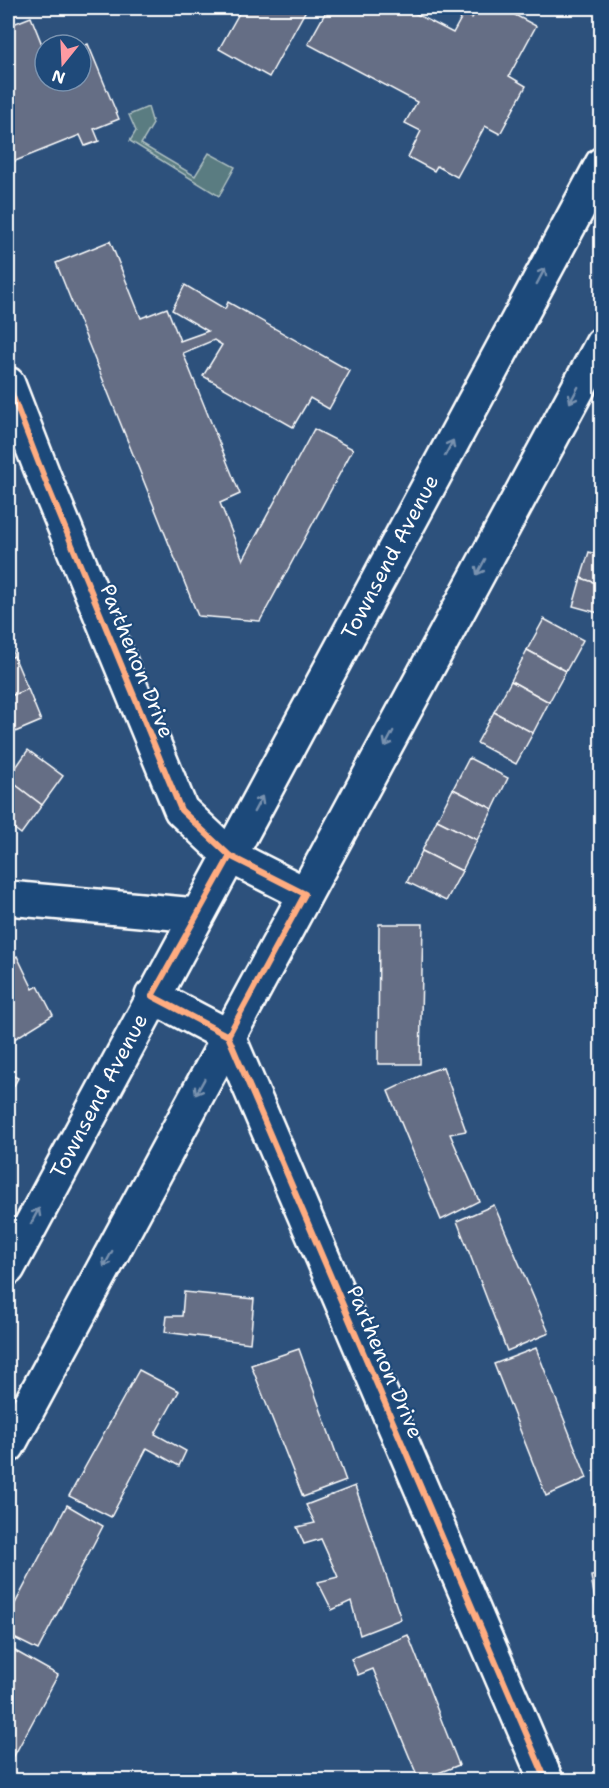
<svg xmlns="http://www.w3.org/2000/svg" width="609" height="1788" font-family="'Shantell Sans',sans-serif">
<rect width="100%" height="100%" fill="#2d517c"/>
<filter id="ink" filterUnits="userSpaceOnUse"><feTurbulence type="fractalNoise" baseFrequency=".0167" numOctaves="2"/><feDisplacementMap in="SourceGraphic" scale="12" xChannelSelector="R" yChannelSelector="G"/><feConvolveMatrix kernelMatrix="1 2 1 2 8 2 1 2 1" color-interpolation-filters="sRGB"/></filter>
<g filter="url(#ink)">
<!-- green -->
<path fill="#5a7c81" stroke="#acbec0" stroke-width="1.5" d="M148 107 153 124 141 144 195 176 209 153 235 167 219 196 130 141 136 131 129 115Z"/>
<!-- building -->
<g fill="#656e85" stroke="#fff" stroke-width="1.5">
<path d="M242 8H307L269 77 219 49Z"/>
<path d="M328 8H405L453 33 464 13 472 18 478 8H511L518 11 515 15 536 26 509 76 526 86 500 134 485 126 457 177 437 166 434 171 408 157 421 131 405 123 417 102 308 44Z"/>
<path d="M31 17 45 52V81H81V47L88 44 119 119 94 129 99 141 85 146 80 135 13 162 8 149V26Z"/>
<path d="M110 241 141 318 167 308 180 341 208 331 172 310 185 285 225 309 228 302 350 371 329 409 310 398 293 427 203 376 222 345 214 340 183 353 240 494 220 503 243 560 314 429 353 449 260 621 198 616 56 263Z"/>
<path d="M602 530V556L594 554Z"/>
<path d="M589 552 602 556V585L581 578Z"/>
<path d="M581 578 602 585V614L573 606Z"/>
<path d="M544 619 583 640 566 671 527 650Z"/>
<path d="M8 639 14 656 8 659Z"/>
<path d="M527 650 566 671 549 702 511 681Z"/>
<path d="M14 656 28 689 8 697V659Z"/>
<path d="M511 681 549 702 533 733 494 712Z"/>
<path d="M28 689 41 721 8 735V697Z"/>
<path d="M494 712 533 733 516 764 477 743Z"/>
<path d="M28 750 63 776 42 805 8 779Z"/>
<path d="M469 758 508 778 493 809 453 789Z"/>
<path d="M8 779 42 805 21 834 8 824Z"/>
<path d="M453 789 493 809 477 840 437 820Z"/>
<path d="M437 820 477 840 462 871 422 851Z"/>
<path d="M422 851 462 871 446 901 407 882Z"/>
<path d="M379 924H423L420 1064H378Z"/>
<path d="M17 956 33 989 38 986 53 1015 8 1043V961Z"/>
<path d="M443 1067 466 1131 450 1134 479 1201 441 1220 388 1091 428 1072Z"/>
<path d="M8 1073 18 1078 8 1097Z"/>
<path d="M494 1205 549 1333 507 1351 457 1221Z"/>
<path d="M184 1292 254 1299 250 1343 165 1332 167 1316H182Z"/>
<path d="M536 1348 587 1478 546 1496 494 1364Z"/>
<path d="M299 1349 346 1481 303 1497 251 1365Z"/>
<path d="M139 1370 179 1391 155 1434 186 1451 179 1466 147 1448 111 1517 69 1496Z"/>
<path d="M355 1486 401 1619 360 1635 351 1601 332 1610 318 1582 338 1577 321 1539 304 1544 297 1527 315 1523 306 1505Z"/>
<path d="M67 1505 103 1526 38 1650 8 1635V1617Z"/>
<path d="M602 1574V1618L598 1619 591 1576Z"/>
<path d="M408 1635 459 1765 420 1780H419L373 1669 358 1675 351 1659Z"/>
<path d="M8 1647 58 1675 8 1767Z"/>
</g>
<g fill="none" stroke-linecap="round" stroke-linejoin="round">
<!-- minor casing -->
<g stroke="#fff" stroke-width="38">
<g id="minor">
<path d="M8 384 44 477 181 810 230 856 305 894"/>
<path d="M8 898 196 915"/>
<path d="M152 996 228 1036 546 1780"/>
</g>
</g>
<!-- major casing -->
<g stroke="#fff" stroke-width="38">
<g id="major">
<path d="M8 1268 602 164"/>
<path d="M8 1446 602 344"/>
</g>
</g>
<!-- minor -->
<use href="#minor" stroke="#1f4a7a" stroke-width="33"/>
<!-- major -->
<use href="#major" stroke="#1f4a7a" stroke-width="33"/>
<!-- cycleway casing -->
<g stroke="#1f4a7a" stroke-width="10">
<g id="cycleway">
<path d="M8 384 44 477 181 810 230 856 305 894 228 1036"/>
<path d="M230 856 152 996 228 1036 546 1780"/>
</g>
</g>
<!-- cycleway -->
<use href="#cycleway" stroke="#ffac80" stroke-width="6"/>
</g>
<!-- one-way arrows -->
<defs><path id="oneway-shaft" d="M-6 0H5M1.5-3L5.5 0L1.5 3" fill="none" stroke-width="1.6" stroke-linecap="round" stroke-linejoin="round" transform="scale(1.5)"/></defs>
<g stroke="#7992af">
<use href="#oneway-shaft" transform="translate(541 276) rotate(-62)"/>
<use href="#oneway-shaft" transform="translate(574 395) rotate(118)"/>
<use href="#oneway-shaft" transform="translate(449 448) rotate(-62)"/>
<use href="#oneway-shaft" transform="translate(481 567) rotate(118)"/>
<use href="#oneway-shaft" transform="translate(389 739) rotate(118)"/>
<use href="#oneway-shaft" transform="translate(258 804) rotate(-62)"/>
<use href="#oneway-shaft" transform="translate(200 1087) rotate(119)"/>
<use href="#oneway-shaft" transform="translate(35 1216) rotate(-62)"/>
<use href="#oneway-shaft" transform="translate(108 1259) rotate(118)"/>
</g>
</g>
<g text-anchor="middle" stroke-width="4.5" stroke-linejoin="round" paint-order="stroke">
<!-- street labels -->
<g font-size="21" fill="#fff" stroke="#1f4a7a">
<text transform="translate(390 557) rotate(-62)" y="7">Townsend Avenue</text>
<text transform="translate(137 661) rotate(68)" y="7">Parthenon Drive</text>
<text transform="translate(99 1096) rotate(-62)" y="7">Townsend Avenue</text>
<text transform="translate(385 1362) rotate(67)" y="7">Parthenon Drive</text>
</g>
</g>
<!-- margin -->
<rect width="609" height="1788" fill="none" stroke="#1f4a7a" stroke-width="30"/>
<rect x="15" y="15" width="579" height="1758" fill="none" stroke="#fff" stroke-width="2" filter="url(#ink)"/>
<!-- north arrow -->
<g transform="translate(63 63) rotate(198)"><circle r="28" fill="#1f4a7a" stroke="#7992af" stroke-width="1.5"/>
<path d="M0-4.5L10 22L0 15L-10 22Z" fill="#ff9aa2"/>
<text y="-9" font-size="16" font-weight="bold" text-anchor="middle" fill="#ffffff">N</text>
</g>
</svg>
